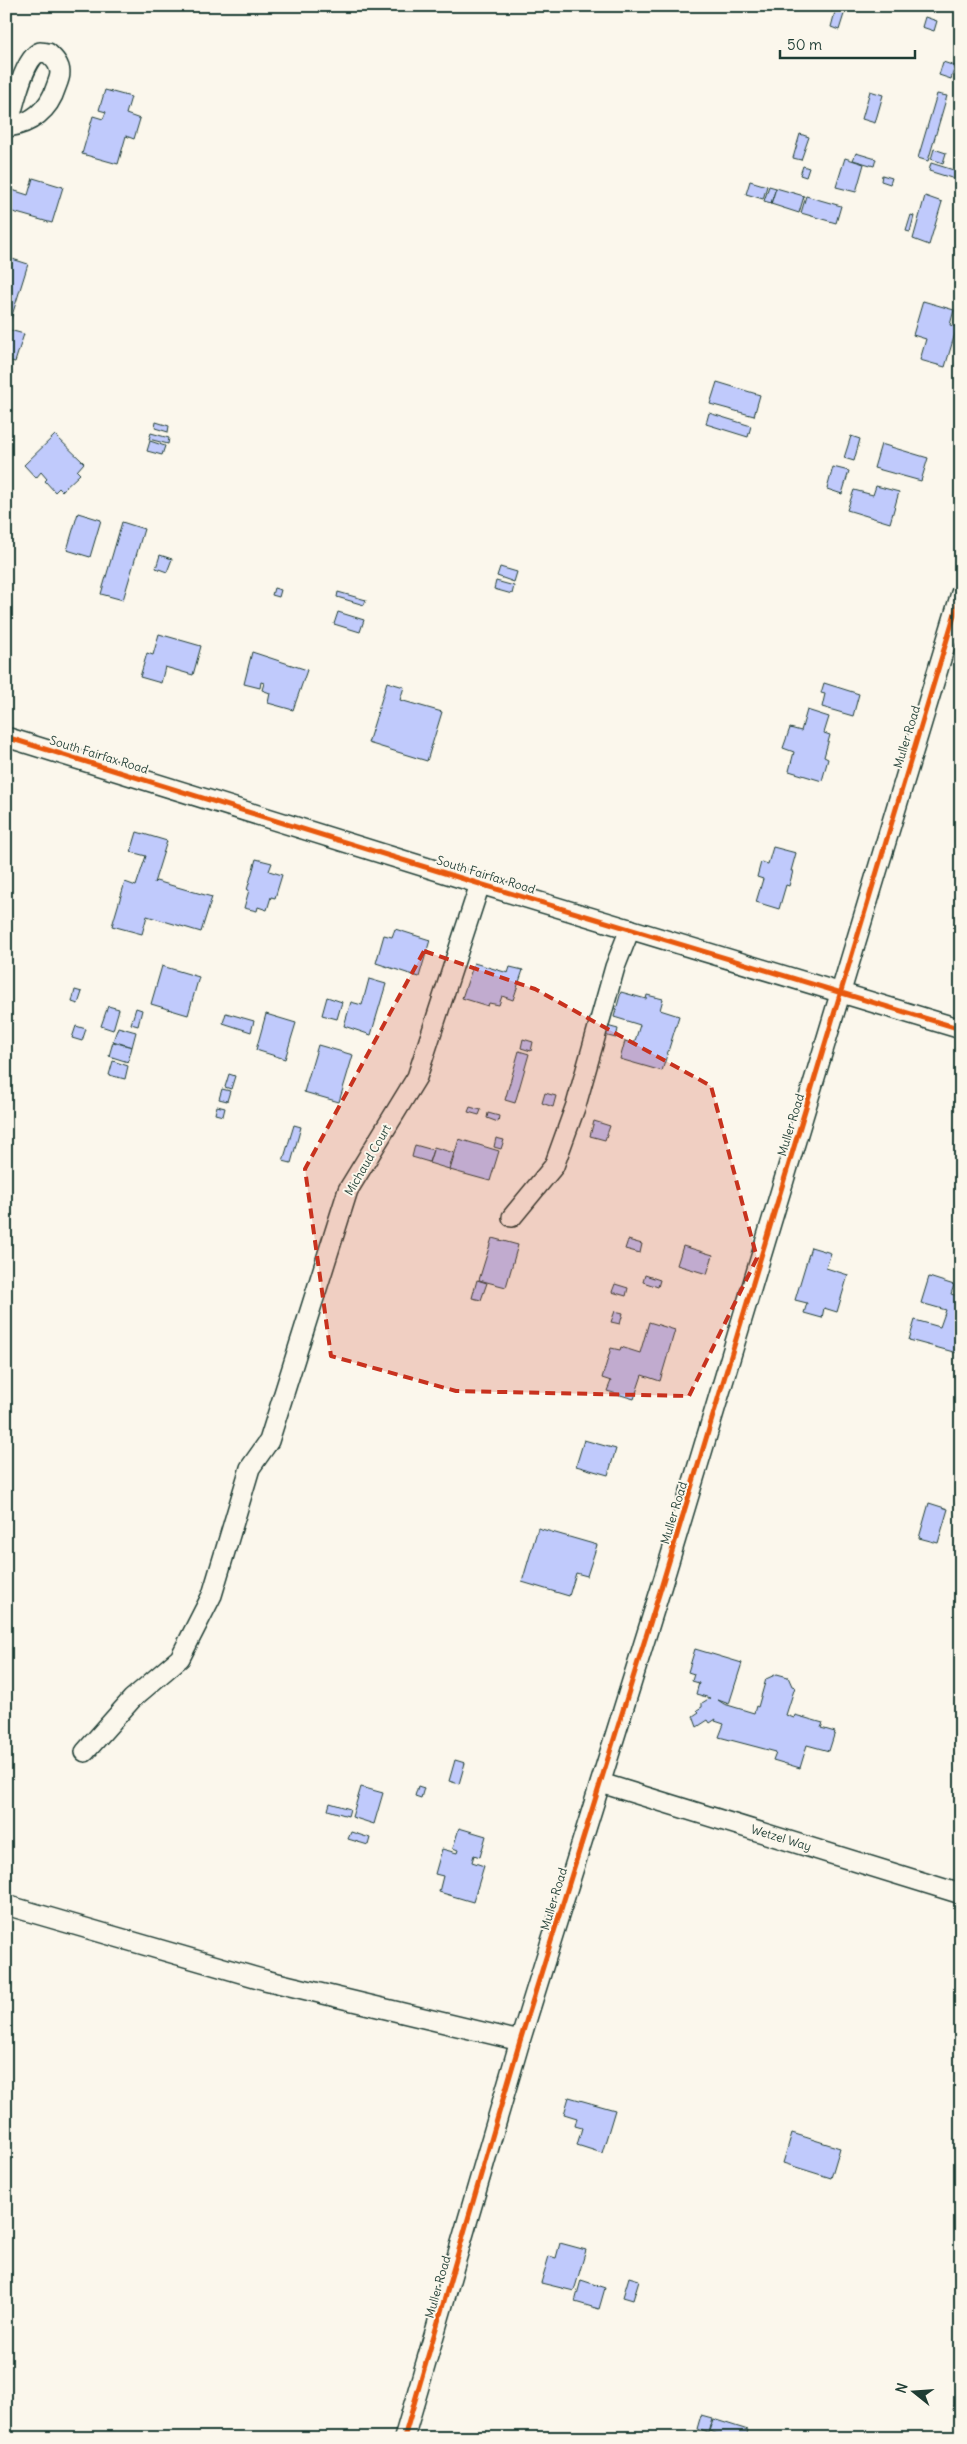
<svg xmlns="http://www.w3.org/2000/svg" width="967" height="2444" font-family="Delius,sans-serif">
<rect width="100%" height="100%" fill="#fbf7ec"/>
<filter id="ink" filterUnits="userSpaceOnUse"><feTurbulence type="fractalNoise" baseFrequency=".02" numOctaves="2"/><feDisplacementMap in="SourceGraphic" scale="10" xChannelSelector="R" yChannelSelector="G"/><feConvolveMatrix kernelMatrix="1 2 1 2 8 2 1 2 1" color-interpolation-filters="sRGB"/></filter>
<g filter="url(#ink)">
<!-- building -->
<g fill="#c0cafc" stroke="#1f3d34">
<path d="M836 8 845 11 839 30 831 27Z"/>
<path d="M925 17 937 21 934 31 922 27Z"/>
<path d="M943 62 955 66 951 79 939 75Z"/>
<path d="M105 90 131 97 126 114 140 119 134 139 126 136 118 164 82 154 93 116 103 119 106 112 99 110Z"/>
<path d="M870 91 883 95 875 123 862 119Z"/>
<path d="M937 94 947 96 928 161 918 158Z"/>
<path d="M800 134 809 137 801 160 793 158Z"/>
<path d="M934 149 946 153 943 163 931 159Z"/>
<path d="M856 153 876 159 874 166 853 160Z"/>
<path d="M845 158 864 164 856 192 836 187Z"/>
<path d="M931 163 960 172 958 180 929 171Z"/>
<path d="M803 166 809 168 806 177 800 175Z"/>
<path d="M882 175 892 178 890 184 881 181Z"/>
<path d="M33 178 63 187 52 223 6 210 12 190 28 195Z"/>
<path d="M750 181 767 186 763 199 746 194Z"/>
<path d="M769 186 776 188 771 203 764 201Z"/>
<path d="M776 188 804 196 799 213 771 204Z"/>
<path d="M806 196 841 206 836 223 801 213Z"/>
<path d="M925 196 942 202 929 245 913 239Z"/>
<path d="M911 215 914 216 910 232 906 231Z"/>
<path d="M961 231V253L955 251Z"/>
<path d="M6 257 28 264 9 325 6 324Z"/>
<path d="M923 301 954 310 950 325 957 327 945 367 920 360 926 339 913 335Z"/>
<path d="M6 329 24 334 15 362 6 360Z"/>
<path d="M717 382 760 395 754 416 710 404Z"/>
<path d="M709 413 751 426 748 437 706 424Z"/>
<path d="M156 422 169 426 168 432 155 428Z"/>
<path d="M151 433 169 438 168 444 149 439Z"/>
<path d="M55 435 84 463 77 471 80 474 62 491 59 488 55 492 45 481 47 479 41 472 36 478 24 465Z"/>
<path d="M851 436 860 439 854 461 844 458Z"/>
<path d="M150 441 165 446 162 455 147 451Z"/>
<path d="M881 444 928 458 921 481 874 468Z"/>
<path d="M833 467 849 471 842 494 827 489Z"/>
<path d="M876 486 899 492 890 523 847 510 854 490 873 495Z"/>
<path d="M78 513 101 520 90 557 67 550Z"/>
<path d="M122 522 144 529 123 600 101 594Z"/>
<path d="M160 555 172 559 167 572 156 568Z"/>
<path d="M500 567 517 572 514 582 497 576Z"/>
<path d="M496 581 514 586 512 594 494 589Z"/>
<path d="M274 588 281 590 279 597 272 595Z"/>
<path d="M338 592 366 600 364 605 337 597Z"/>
<path d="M338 612 364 620 360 632 334 624Z"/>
<path d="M159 634 201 646 193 675 165 667 161 683 140 677 147 653 153 655Z"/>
<path d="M252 652 307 670 293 710 268 703 270 693 262 690 264 683 261 682 260 688 244 684Z"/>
<path d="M387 682 404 687 400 700 442 712 427 761 368 743Z"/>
<path d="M824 683 859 694 853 716 822 707 825 694 821 693Z"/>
<path d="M807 710 829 717 824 733 830 735 824 757 828 759 822 781 789 771 794 752 783 748 790 728 801 731Z"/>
<path d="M137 832 167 841 154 883 156 881 212 897 201 932 147 916 142 934 112 926 125 882 136 886 146 856 131 852Z"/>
<path d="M773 847 796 853 791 871H793L789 886 786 885 779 909 756 902 763 879 757 877 761 862 768 864Z"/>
<path d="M256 859 272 863 269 871 282 875 275 898 271 897 267 910 258 907 257 911 244 908 249 890H247Z"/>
<path d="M395 929 430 940 419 977 376 963 384 935 392 937Z"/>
<path d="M474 963 508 973 510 967 523 970 513 1000 502 996 499 1005 489 1003 488 1006 462 998Z"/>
<path d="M162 966 199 977 188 1015 151 1004Z"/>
<path d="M369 979 386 984 371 1035 344 1026 351 1002 362 1005Z"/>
<path d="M75 990 82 992 78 1004 72 1002Z"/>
<path d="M621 992 646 999 647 995 663 999 660 1010 679 1016 662 1071 620 1059 625 1041 634 1044 640 1025 614 1017Z"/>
<path d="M327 997 342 1002 337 1019 322 1015Z"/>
<path d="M108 1006 119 1009 113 1030 101 1026Z"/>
<path d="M136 1008 142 1010 138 1026 131 1024Z"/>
<path d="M226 1013 254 1021 251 1032 223 1023Z"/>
<path d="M266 1014 296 1023 285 1059 256 1050Z"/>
<path d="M76 1026 86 1029 82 1041 72 1038Z"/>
<path d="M607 1026 618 1029 616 1038 604 1035Z"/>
<path d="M118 1027 136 1032 132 1047 113 1041Z"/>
<path d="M523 1039 533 1042 531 1051 521 1048Z"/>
<path d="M113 1042 132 1047 128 1062 109 1056Z"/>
<path d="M318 1045 353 1055 339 1102 304 1092Z"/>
<path d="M519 1051 529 1054 515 1103 505 1100Z"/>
<path d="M113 1061 128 1066 125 1079 109 1075Z"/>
<path d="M229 1074 235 1076 231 1089 225 1087Z"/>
<path d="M222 1089 230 1091 227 1101 219 1099Z"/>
<path d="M545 1093 556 1096 553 1107 542 1103Z"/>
<path d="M217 1106 225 1108 223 1116 215 1114Z"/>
<path d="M470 1107 481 1110 479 1115 468 1112Z"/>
<path d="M488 1113 499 1116 498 1122 487 1118Z"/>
<path d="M594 1121 610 1126 605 1140 590 1136Z"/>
<path d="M294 1125 301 1127 291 1163 283 1161Z"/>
<path d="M496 1138 504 1140 501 1149 494 1147Z"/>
<path d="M459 1139 499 1151 490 1181 450 1170Z"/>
<path d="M415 1145 433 1150 429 1162 412 1157Z"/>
<path d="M434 1147 454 1153 449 1169 429 1163Z"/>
<path d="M492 1238 518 1245 506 1287 479 1280Z"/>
<path d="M628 1240 642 1244 640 1253 625 1249Z"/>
<path d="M683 1246 713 1255 707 1274 677 1265Z"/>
<path d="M811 1247 831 1253 826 1268 848 1275 837 1312 824 1308 822 1318 804 1313 807 1303 795 1300Z"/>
<path d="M645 1275 660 1280 658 1287 643 1282Z"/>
<path d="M929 1277 954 1285 951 1294 961 1297V1354L909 1340 915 1320 940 1327 946 1310 921 1303Z"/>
<path d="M477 1280 487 1283 481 1300 472 1298Z"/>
<path d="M615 1284 628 1288 626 1296 612 1292Z"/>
<path d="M615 1311 623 1313 620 1324 611 1322Z"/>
<path d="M649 1322 675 1330 660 1381 642 1375 634 1399 607 1391 611 1381 602 1378 611 1348 620 1350 621 1347 640 1353Z"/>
<path d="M584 1440 616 1449 608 1475 576 1466Z"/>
<path d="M929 1503 948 1509 938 1543 919 1538Z"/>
<path d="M538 1528 597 1545 587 1576 576 1573 569 1596 522 1582Z"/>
<path d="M695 1649 742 1663 729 1704 718 1700 724 1704 754 1713 756 1706 758 1707 766 1679 777 1674 788 1677 792 1686 795 1687 786 1715 794 1718 795 1715 823 1723 821 1728 835 1732 829 1751 807 1745 800 1768 773 1760 776 1752 719 1737 724 1724 715 1721 716 1719 710 1723 708 1720 697 1727 693 1716 699 1712 697 1710 702 1707V1703L710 1698 696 1694 699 1683 692 1681 694 1674 688 1672Z"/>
<path d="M455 1760 465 1763 459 1784 449 1781Z"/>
<path d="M418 1786 424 1788 421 1798 415 1796Z"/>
<path d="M361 1787 383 1793 374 1824 352 1817Z"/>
<path d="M330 1803 350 1809 348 1816 328 1810Z"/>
<path d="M459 1828 486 1836 480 1857 474 1855 472 1862 484 1866 473 1902 439 1892 443 1876 435 1874 442 1849 457 1853 458 1850 453 1848Z"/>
<path d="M351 1832 370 1838 368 1845 348 1839Z"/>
<path d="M569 2097 615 2110 602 2153 577 2145 582 2128 575 2126 577 2118 564 2114Z"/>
<path d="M792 2133 840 2148 831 2178 783 2163Z"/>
<path d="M560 2243 586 2250 574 2291 541 2283 549 2256 556 2258Z"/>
<path d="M629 2277 639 2280 633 2300 623 2297Z"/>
<path d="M581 2280 605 2288 599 2309 575 2302Z"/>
<path d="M961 2382V2412L953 2410Z"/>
<path d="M701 2415 712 2418 708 2433 697 2429Z"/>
<path d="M713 2419 748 2430 746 2438H730L709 2431Z"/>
</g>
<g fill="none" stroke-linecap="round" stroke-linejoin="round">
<!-- minor casing -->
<g stroke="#1f3d34" stroke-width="22">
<g id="minor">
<path d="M6 127H8C31 124 49 110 56 87 59 79 62 73 58 65 56 60 51 56 48 53 45 53 42 52 40 52 24 57 12 111 8 127"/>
<path d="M6 737 480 884 961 1029"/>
<path d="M512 1217 554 1166 576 1105 615 967 630 929"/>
<path d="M85 1752 132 1699 180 1658 212 1595 250 1468 269 1441 348 1190 417 1077 480 884"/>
<path d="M601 1783 961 1894"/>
<path d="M6 1905 265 1980 520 2041"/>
<path d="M404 2438 520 2041 661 1588 961 593"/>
</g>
</g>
<!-- minor -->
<use href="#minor" stroke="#fbf7ec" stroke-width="19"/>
<!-- cycleway casing -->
<g stroke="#fbf7ec" stroke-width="8">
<g id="cycleway">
<path d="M6 737 480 884 961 1029"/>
<path d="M404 2438 520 2041 661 1588 961 593"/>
</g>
</g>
<!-- cycleway -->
<use href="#cycleway" stroke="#e8590c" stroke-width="5"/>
</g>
</g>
<!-- marked area -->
<path fill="#c8321e" fill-opacity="0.2" stroke="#c8321e" stroke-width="4" stroke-dasharray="10 6" stroke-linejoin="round" d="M424 951 535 989 711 1086 757 1258 689 1396 456 1391 331 1356 305 1169Z"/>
<g text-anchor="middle" stroke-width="4" stroke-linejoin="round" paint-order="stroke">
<!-- street labels -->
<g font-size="12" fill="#1f3d34" stroke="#fbf7ec">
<text transform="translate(907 737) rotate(-73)" y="4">Muller Road</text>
<text transform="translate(99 755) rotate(17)" y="4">South Fairfax Road</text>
<text transform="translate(486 875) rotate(17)" y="4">South Fairfax Road</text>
<text transform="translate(791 1125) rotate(-73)" y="4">Muller Road</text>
<text transform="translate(368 1160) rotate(-60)" y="4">Michaud Court</text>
<text transform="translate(674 1513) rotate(-73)" y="4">Muller Road</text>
<text transform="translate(781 1838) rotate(17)" y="4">Wetzel Way</text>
<text transform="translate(554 1899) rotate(-73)" y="4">Muller Road</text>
<text transform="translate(438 2287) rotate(-74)" y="4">Muller Road</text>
</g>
</g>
<!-- margin -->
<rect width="967" height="2444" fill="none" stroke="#fbf7ec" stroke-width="25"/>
<rect x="12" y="12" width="942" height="2419" fill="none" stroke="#1f3d34" stroke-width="2" filter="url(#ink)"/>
<!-- north arrow -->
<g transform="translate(914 2392) rotate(287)" stroke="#fbf7ec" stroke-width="4" paint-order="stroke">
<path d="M0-4L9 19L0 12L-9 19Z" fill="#1f3d34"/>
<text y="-8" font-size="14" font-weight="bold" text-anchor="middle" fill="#1f3d34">N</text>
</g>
<!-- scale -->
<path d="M780 50v8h135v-8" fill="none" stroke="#1f3d34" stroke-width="2.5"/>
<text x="787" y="50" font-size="15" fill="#1f3d34" stroke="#fbf7ec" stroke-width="4" paint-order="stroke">50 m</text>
</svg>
